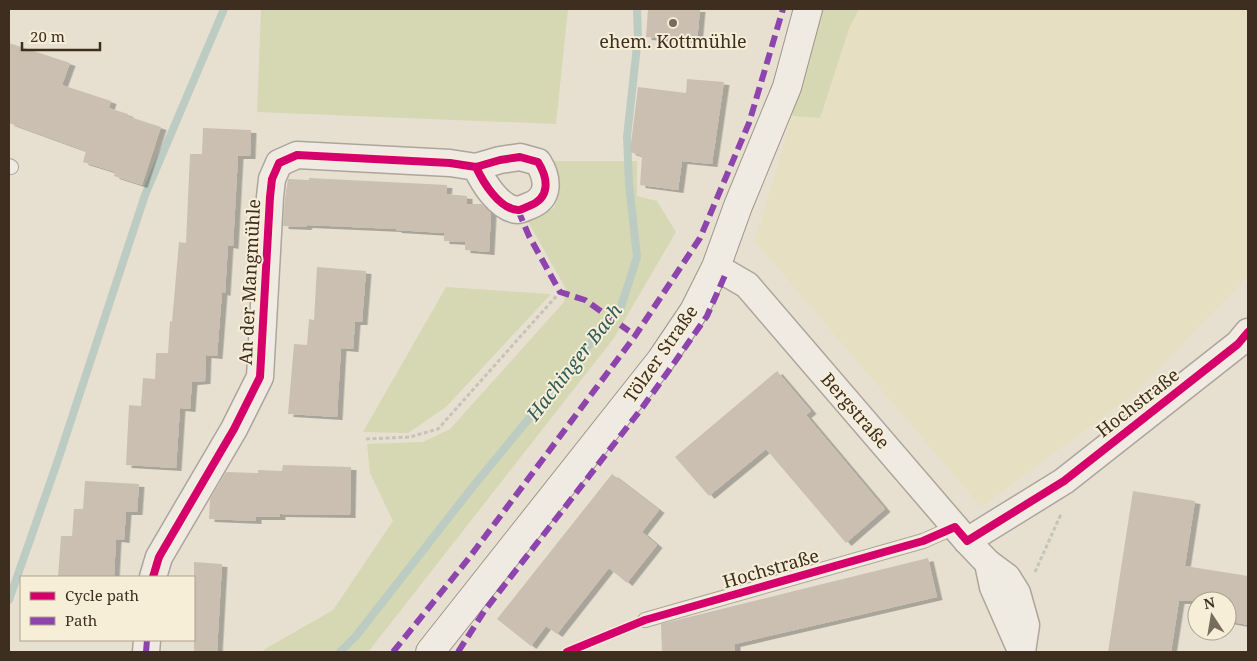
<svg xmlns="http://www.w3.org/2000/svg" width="1257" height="661" font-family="'Noto Serif',serif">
<defs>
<filter id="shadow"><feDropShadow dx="5.5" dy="3" stdDeviation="0" flood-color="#0004"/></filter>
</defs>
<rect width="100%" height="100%" fill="#e7e0d1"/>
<!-- farmland -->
<path fill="#e6dfc2" d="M859 9H1248V276L1134 394 981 507 755 241 792 116 820 118 849 29Z"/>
<!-- green -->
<g fill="#d6d7b3">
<path d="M261 9H568L556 124 257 112Z"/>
<path d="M820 9H859L849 29 820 118 792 116Z"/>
<path d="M553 161H637V196L657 201 676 232 614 338 368 652H262L265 649 333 610 393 521 370 473 367 444 423 442 450 429 564 302 566 289 527 220 554 208 559 195Z"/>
<path d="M446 287 551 294 446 407 408 433 363 432Z"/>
</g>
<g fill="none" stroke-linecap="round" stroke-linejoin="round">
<!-- stream -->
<g stroke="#bcccc2" stroke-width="8">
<path d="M9 600 58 460 145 195 224 9"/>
<path d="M340 652 356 636 471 489 590 344 620 310 637 257 629 183 627 137 638 37 637 9"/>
</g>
</g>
<!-- building -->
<g fill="#cbbfb2" filter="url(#shadow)">
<path d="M648 9H700L697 41 646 37Z"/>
<path d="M9 43 70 63 62 85 111 101 109 108 128 114 127 116 161 127 142 185 114 176 115 172 83 162 86 151 9 123Z"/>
<path d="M687 79 724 82 712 164 682 161 678 190 640 185 642 156 630 152 638 87 686 93Z"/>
<path d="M203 128 251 130 250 156H238L233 246 228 245 225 293 222 292 217 356 206 355 205 381 192 382 190 409 180 408 176 468 126 465 129 405 141 406 143 378 155 379 156 353H168L170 321 172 322 179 242 186 243 190 154H202Z"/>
<path d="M309 178 447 185 446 194 467 196V204H482L491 213 489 252 465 250V242L444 241V233L396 230V229L307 225 306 227 283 226 285 198 288 179 309 180Z"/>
<path d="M317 267 366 271 362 322H355L353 349 341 348 337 417 288 414 294 344 307 345 309 319 314 320Z"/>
<path d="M777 371 811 411 806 415 885 509 846 543 766 449 709 496 675 457Z"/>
<path d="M283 465 351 467 350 515 280 514V517H256V521L209 519 210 499 226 472 258 473V470L282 471Z"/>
<path d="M612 474 659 510 642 532 657 545 627 583 609 568 557 634 546 626 531 646 497 619Z"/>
<path d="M85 481 139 484 137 512H126L124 540 116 539 114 577H58L61 536H72L74 509H83Z"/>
<path d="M1133 491 1195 501 1185 566 1248 576V625L1227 621V601H1179L1171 652H1108Z"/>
<path d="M928 558 937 597 735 644V652H662L661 624Z"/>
<path d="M194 562 222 564 217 652H194Z"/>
</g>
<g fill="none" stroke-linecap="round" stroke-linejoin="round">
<!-- service casing -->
<g stroke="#ada599" stroke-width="16">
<g id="service">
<path d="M9 166 11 167"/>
<path d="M645 620 923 541 955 527"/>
</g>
</g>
<!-- minor casing -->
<g stroke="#ada599" stroke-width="29">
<g id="minor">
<path d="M716 267 747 285 967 541 988 563 1007 577 1017 593 1026 625 1022 652"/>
<path d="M967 541 1064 481 1238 344 1248 332"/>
<path d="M988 563 993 587 1018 644"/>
<path d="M153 577 159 557 234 429 260 377 270 197 272 179 279 163 297 155 450 163 476 167 500 160 520 157 538 162C548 178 551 198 529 206 526 207 521 210 518 210 499 209 483 182 476 167"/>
<path d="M146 652 147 640"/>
</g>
</g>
<!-- secondary casing -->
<g stroke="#9c958a" stroke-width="30">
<path id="secondary" d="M430 652 661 360 694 311 716 267 738 206 787 87 808 9"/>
</g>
<!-- path -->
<g stroke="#c8c2b9" stroke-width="3" stroke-dasharray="4 2.5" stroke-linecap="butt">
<path d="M366 439 410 437 438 429 560 292"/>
<path d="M1035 572 1061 514"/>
<path d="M597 641 628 627"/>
</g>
<!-- service -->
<use href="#service" stroke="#efebe3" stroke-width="14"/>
<!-- minor -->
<use href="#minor" stroke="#efebe3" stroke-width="26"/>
<!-- secondary -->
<use href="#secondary" stroke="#efebe3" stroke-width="28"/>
<!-- quiet -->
<g stroke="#8e44ad" stroke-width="6" stroke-dasharray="12 6" stroke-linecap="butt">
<path d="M518 210 529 236 560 292 585 300 629 331"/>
<path d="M146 652 147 640"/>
<path d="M393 652 469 558 635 336 700 238 749 123 783 9"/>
<path d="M458 652 485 610 642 408 672 366 707 316 726 273"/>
</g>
<!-- cycleway casing -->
<g stroke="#f7eed8" stroke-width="11">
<g id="cycleway">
<path d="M153 577 159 557 234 429 260 377 270 197 272 179 279 163 297 155 450 163 476 167 500 160 520 157 538 162C548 178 551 198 529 206 526 207 521 210 518 210 499 209 483 182 476 167"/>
<path d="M567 652 645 620 923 541 955 527 967 541 1064 481 1238 344 1248 332"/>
</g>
</g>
<!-- cycleway -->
<use href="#cycleway" stroke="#d6006c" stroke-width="8"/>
</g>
<!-- markers -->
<circle fill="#786c5e" stroke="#f7eed8" stroke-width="2" cx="673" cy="23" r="5"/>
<g text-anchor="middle" stroke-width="4" stroke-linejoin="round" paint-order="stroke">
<!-- poi labels -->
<g font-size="18" fill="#3d2e20" stroke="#f7eed8">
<text x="673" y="48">ehem. Kottmühle</text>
</g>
<!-- street labels -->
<g font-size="18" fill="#3d2e20" stroke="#f7eed8">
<text transform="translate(250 282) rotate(-87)" y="6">An der Mangmühle</text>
<text transform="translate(661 354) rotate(-55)" y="6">Tölzer Straße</text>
<text transform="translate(1138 403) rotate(-38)" y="6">Hochstraße</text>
<text transform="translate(855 411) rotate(49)" y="6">Bergstraße</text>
<text transform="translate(771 569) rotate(-16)" y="6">Hochstraße</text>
</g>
<!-- water labels -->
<g font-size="19" font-style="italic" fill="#2f5d5a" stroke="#f7eed8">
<text transform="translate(574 362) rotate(-52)" y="7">Hachinger Bach</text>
</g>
</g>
<!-- border -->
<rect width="1257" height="661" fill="none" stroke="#3d2e20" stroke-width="20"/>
<!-- legend -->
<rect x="20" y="576" width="175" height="65" fill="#f7eed8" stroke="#ada18e"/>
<rect x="30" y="592" width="25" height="8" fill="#d6006c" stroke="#ada18e"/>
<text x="65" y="601" font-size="15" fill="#3d2e20">Cycle path</text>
<rect x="30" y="617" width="25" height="8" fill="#8e44ad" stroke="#ada18e"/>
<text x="65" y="626" font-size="15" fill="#3d2e20">Path</text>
<!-- north arrow -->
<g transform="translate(1212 616) rotate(348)"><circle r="24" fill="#f7eed8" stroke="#ada18e"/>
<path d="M0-4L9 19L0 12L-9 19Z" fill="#786c5e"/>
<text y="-8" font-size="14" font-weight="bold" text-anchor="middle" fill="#3d2e20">N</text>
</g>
<!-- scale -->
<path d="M22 42v8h78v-8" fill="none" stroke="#3d2e20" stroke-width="2.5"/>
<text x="30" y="42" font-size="15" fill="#3d2e20" stroke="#f7eed8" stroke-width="4" paint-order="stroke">20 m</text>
</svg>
